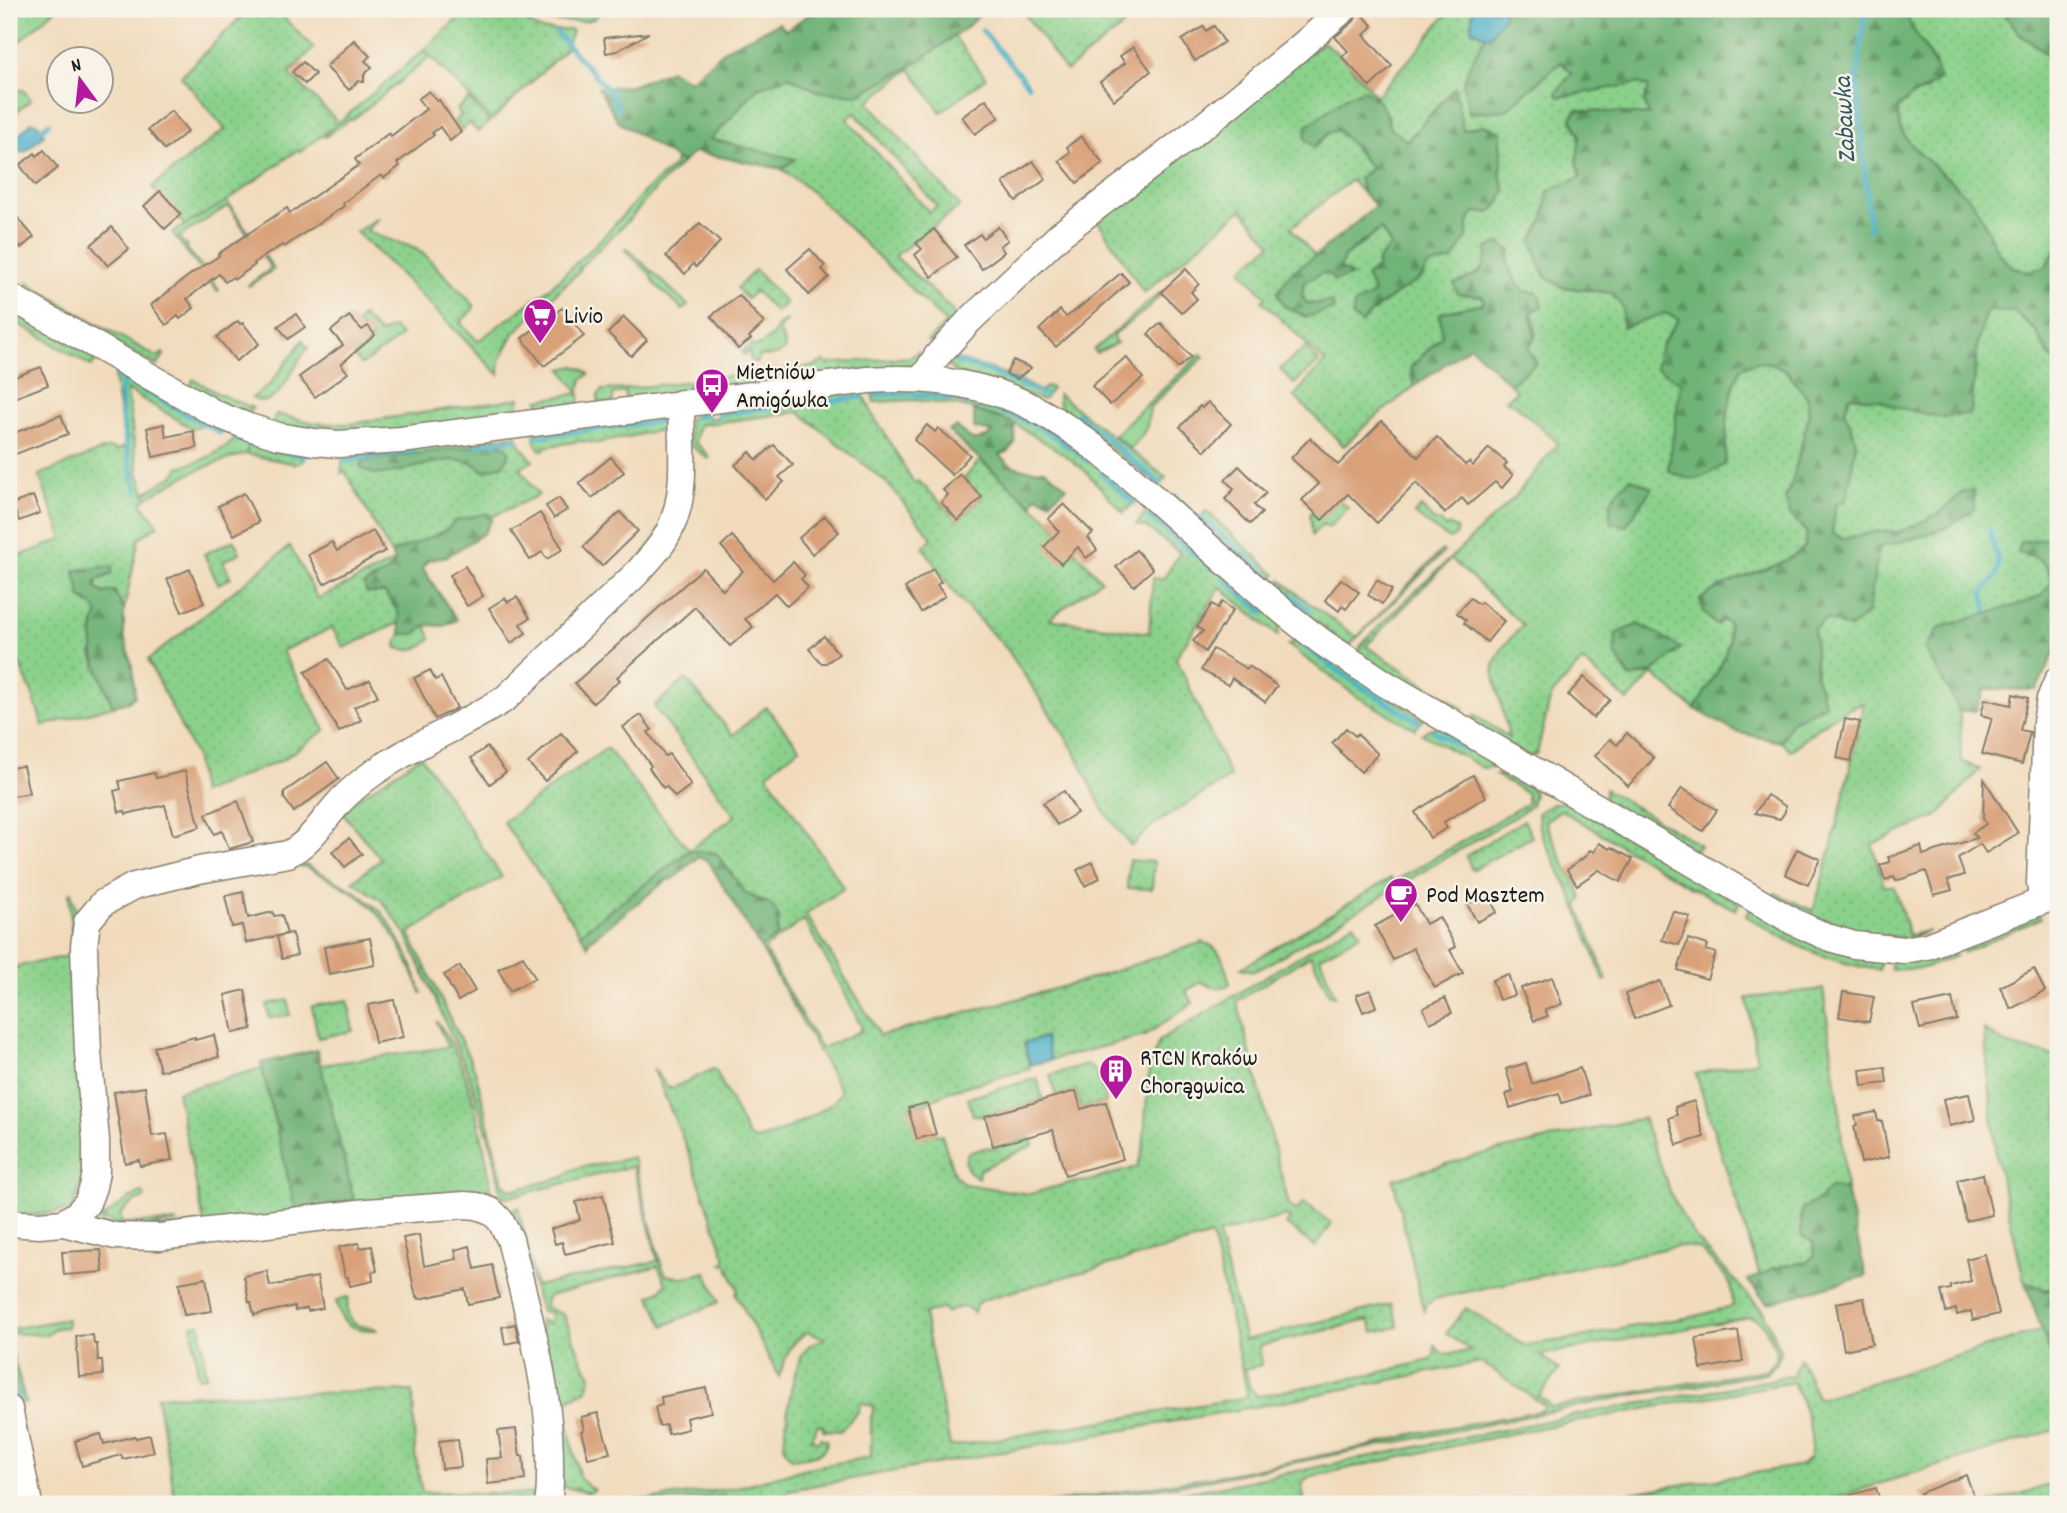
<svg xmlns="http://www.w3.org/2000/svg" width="2067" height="1513" font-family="Dekko,sans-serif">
<defs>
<pattern id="grass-dots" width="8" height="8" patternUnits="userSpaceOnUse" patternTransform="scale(1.75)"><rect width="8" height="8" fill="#8bd18b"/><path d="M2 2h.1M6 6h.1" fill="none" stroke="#77b377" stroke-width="1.8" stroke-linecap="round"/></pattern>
<pattern id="forest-firs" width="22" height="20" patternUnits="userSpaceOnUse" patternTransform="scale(1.75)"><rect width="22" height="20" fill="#70b377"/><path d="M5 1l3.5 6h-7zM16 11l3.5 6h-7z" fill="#5b9161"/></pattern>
</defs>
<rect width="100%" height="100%" fill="#f7f3e8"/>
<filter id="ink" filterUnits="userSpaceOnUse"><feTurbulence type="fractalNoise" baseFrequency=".0143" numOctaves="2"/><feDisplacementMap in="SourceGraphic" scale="14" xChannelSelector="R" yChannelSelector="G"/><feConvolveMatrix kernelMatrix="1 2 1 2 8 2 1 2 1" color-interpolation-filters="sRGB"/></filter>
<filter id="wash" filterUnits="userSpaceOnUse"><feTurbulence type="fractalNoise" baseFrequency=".00686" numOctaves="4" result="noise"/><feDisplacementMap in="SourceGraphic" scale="28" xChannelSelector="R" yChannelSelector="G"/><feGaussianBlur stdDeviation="1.57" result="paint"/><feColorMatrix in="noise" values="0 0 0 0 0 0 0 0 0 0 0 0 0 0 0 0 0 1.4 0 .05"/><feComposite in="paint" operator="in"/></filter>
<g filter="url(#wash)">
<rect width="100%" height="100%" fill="#f1dbbc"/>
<!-- grass -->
<g fill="url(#grass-dots)" stroke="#547654" stroke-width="2" fill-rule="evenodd">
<path d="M9 9H56L21 40 9 48Z"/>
<path d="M249 9H275L314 48 289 73 339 123 300 152 298 150 227 201 185 226 152 187 225 129 181 76Z"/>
<path d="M468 9H514L533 26 542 30H572L566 49 492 120 424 50Z"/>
<path d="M525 9H601C599 12 598 16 595 18 589 23 547 22 539 19 534 17 529 13 525 9Z"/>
<path d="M1021 9H1145L1066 71Z"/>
<path d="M1450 9H1473L1471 29 1486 36 1472 60 1463 83 1506 110 1561 62 1572 73 1557 93 1560 97 1640 83 1649 87 1644 101 1650 115 1576 110 1571 118 1580 135 1577 163 1581 177 1548 192 1544 218 1532 241 1544 275 1562 287 1612 293 1623 308 1665 313 1680 319 1662 344 1681 383 1675 422 1725 464C1727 431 1725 398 1741 368L1755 362 1771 363 1786 371 1807 397 1809 415 1792 482 1785 499 1790 514 1807 533 1805 547C1776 574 1730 574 1700 600L1723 620 1728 622 1729 642 1720 667 1695 709 1652 674 1628 701 1582 661 1551 696 1537 753 1529 757 1474 725V715L1509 737 1493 671C1496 651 1510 639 1523 625L1451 559 1366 646 1464 709 1455 713 1357 653 1362 644 1386 619 1514 498 1558 443 1516 405 1506 400 1516 391 1510 384 1536 363 1528 349C1530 345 1533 342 1534 339 1541 318 1516 282 1507 264L1488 259C1481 274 1470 278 1455 284L1482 296 1484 303 1442 336 1411 367 1412 380 1415 386 1369 422 1344 446 1294 396 1325 362 1262 301 1266 297 1241 270 1271 244 1242 209 1144 293 1093 213 1323 42 1342 57 1376 96 1417 51ZM1454 88 1463 130 1484 125 1501 132 1500 143 1502 164 1500 174 1505 190 1491 212 1474 213 1468 223 1467 238 1453 259 1428 266 1421 278 1380 305 1361 323 1374 293 1378 260 1391 245 1382 229 1344 257 1340 269 1351 275 1321 273 1304 283 1302 296 1306 303 1314 304 1332 302 1306 317 1284 306 1277 292 1291 273 1315 256 1291 228 1351 180 1364 194 1359 179 1371 168 1350 142 1337 130 1328 133 1314 147 1365 90 1388 116 1389 127 1407 141Z"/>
<path d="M1904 9H2000L2022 36 2058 61V246L2045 268C2034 270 2023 273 2013 267 1993 254 1990 231 1979 212 1962 182 1908 154 1899 124 1898 119 1898 113 1898 108L1911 96 1927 90 1936 64 1909 23Z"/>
<path d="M954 36 986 78 941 112 910 69 868 102 960 206 895 256 951 309 957 324 933 344 928 341 946 323 813 193 782 169 794 160 709 139 722 128 757 88 789 76 817 91 912 66ZM855 113 937 206 929 212 847 119Z"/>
<path d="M469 99 490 122 478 132 470 123 462 130 454 122 461 115 457 109Z"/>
<path d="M676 158 682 163 657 187 629 220 579 268 580 271 514 333 500 360 499 375 399 273 356 232 379 217 367 231C385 241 410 242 426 256L474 305V308L460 323 478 341 550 288 604 236 646 190 674 166Z"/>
<path d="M755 270 786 303 776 312 755 291 747 299 737 288Z"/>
<path d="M28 282 70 308 157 357 163 353 164 355 157 366 24 293Z"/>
<path d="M9 307 88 354 96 361 91 366 9 318Z"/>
<path d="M2013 311 2035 330 2050 357 2058 360V533L2050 538 2020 542 2018 553C2039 558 2045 559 2052 581L2043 595 1925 649 1960 711 1961 761 1980 769 1938 816 1872 844 1884 886H1894L1909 935 1929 931 1910 939 1842 932 1772 899 1775 893 1813 911C1834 843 1850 773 1863 703 1836 712 1812 731 1791 751L1781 742 1792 721 1825 705 1816 676 1814 629 1826 619 1868 613 1879 547 1916 538 1945 528 1974 510 1963 492 1937 515 1900 532 1880 531 1843 539 1832 533 1836 502 1846 500 1856 443 1852 427 1844 411 1851 396 1880 400 1895 407 1971 413 1978 341 1986 312Z"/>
<path d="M1306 347 1319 362 1294 384 1280 369Z"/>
<path d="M918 351 920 356 918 365 912 367 705 388 706 379 814 366 824 361 826 364 911 357Z"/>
<path d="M957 353 956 359 1006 374 1040 391 1048 386 1052 389 1043 400 955 373 947 364Z"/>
<path d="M119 372 222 427 220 433 205 425 193 429 127 390 138 472 147 498 141 502 158 525 139 539 124 610 114 591 103 593 96 588 95 581 75 570 81 598 92 605 99 613 92 655 113 706 43 726 32 693 9 640V560L63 539 39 475 105 449 112 448 116 450 125 447 114 376Z"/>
<path d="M193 379 219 394 253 408 242 417 189 390Z"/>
<path d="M691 381C680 401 647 398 626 401L625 392 613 394V402L598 403V395L603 390 624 389Z"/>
<path d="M939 388 1031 415 1139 497 1124 513 1084 470 1062 453 1013 423 965 407 948 404 914 400 874 402 872 394 873 390Z"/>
<path d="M860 391 866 399 873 416 882 429 914 483 919 481 958 520 982 498 964 479 980 460 1048 519 1101 580 1049 619 1149 633 1153 578 1163 579 1180 553 1146 527 1136 525 1147 511 1152 508 1280 622 1278 636 1220 587 1176 658 1230 777 1153 825 1131 846 1103 810 1074 750 1007 649 958 598 923 547 932 538 888 484 799 412 699 425 695 442 710 457 708 459 690 445 688 419 706 409 708 419 718 417 717 407Z"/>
<path d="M580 393 579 404 542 410 538 400Z"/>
<path d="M1058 394 1166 478 1159 486 1070 417 1058 403Z"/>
<path d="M520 398 517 412 514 415 362 435 272 425 276 414 315 423 350 424Z"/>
<path d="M656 417C689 420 673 464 670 486 689 522 629 574 605 597L603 595C633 568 662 540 673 500 667 487 671 477 672 465 673 453 672 440 671 428L598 443 580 441 544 447V450H540L535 442 534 434 544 430Z"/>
<path d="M237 434 302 452 305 455 303 461 296 464 246 454 249 444 235 440Z"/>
<path d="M517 435 520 444 533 461 520 468 539 495 413 553 445 602 344 648 332 628 282 651 325 730 282 760 201 793 195 755 148 660 290 546 318 599 395 561 345 471 341 473 343 455Z"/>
<path d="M1206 511 1276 575 1270 581H1265L1195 523Z"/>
<path d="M234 540 240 553 223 561 231 578 218 584 204 554Z"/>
<path d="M1442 550 1444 552 1351 644 1348 646 1275 591 1281 580 1309 603 1357 637Z"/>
<path d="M1302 639 1424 719 1415 729 1359 698 1288 645Z"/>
<path d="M686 679 733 735 766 707 800 748 779 763 767 774 844 888 806 914 876 1028 879 1036 1084 981 1203 942C1224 949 1224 964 1230 984 1219 991 1213 988 1202 982L1186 991 1193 1003 1144 1036 1051 1060 1045 1037 1024 1043 1030 1069 952 1090 927 1103 909 1108 936 1134 942 1135 954 1174 964 1184 1030 1194 1069 1183 1088 1181 1137 1167 1143 1150 1149 1069 1159 1041 1354 923 1361 934 1320 957 1335 996 1329 994 1311 955 1237 1001 1289 1205 1296 1211 1304 1202 1332 1224 1315 1247 1286 1224 1290 1218 1286 1216 1218 1234 1245 1340 1392 1304 1398 1327 1373 1332 1369 1320 1260 1346 1261 1365 1245 1369 1250 1388 1257 1396 1373 1374 1430 1360 1435 1353 1434 1345 1443 1354 1471 1351 1446 1333 1466 1308 1524 1345 1571 1339 1640 1325 1692 1317 1733 1306 1731 1286 1726 1277 1701 1250 1693 1247 1677 1246 1434 1299 1425 1306 1424 1313 1393 1179 1482 1154 1643 1118 1671 1194 1685 1221 1698 1241 1763 1311 1781 1351 1777 1363 1765 1373 1680 1389 1638 1394 1199 1482 1050 1504H1042L1234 1473 1373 1445 1417 1433 1540 1411 1544 1409V1405L1481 1362 1259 1406 789 1490 782 1498V1504H726L724 1496 641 1504H556L558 1502 590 1504 660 1498 734 1488 807 1468 871 1457V1417L875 1407 861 1402 858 1412 840 1431 823 1430 824 1427 818 1424 811 1439 818 1442 820 1438 827 1440C827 1457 807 1456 793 1459L788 1454 784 1447C786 1423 791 1360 810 1345 814 1342 821 1340 825 1338L807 1332C787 1346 787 1355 779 1377L736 1294 738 1290 727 1265 722 1264 726 1259 689 1153 653 1068 666 1085 673 1088 713 1069 716 1071 748 1136 755 1140C774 1136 835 1109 841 1091L760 947 777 935 716 853 689 851 580 933 503 822 607 748 689 850 735 816 654 706ZM804 920 840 984 861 1026V1031L822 1048 820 1047 765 951 766 947ZM1212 1236 1248 1397 954 1446H950L924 1314 944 1308 946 1313C957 1308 964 1303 974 1313L976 1305 982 1300ZM1750 1317C1766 1319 1771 1341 1777 1354L1774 1362 1765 1370 1550 1407 1548 1403 1539 1396 1559 1370 1541 1355Z"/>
<path d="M1438 726 1501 766 1483 768 1422 734 1429 729Z"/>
<path d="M421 756 502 877 409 933 475 1070 503 1183 508 1188 514 1190 564 1177C573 1165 590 1166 603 1164 613 1163 623 1159 633 1157L661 1264 666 1275 682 1278 706 1272 719 1302 664 1326 650 1296 660 1291 666 1284 658 1266 549 1296 546 1300 545 1307 564 1315 583 1363 591 1375 587 1390 563 1403 580 1479 594 1490 589 1493 565 1487 561 1483 540 1320 550 1324 551 1313 541 1311 510 1212 518 1207 536 1286 658 1261 633 1166 506 1198 502 1197 492 1148 468 1072 406 934 382 901 353 881 381 859 340 810Z"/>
<path d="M1512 774 1530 786 1534 794 1531 805 1521 813 1263 967 1253 971 1241 968 1391 878 1393 882 1527 803V793L1496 775Z"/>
<path d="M1605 789 1700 845 1696 851 1604 800Z"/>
<path d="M1566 801 1739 903 1736 910 1689 886 1561 810 1545 821 1567 870 1577 885 1582 898 1578 905 1607 980 1604 981 1571 894 1543 838 1539 826 1538 813 1552 804Z"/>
<path d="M1524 820 1532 837 1472 870 1466 856Z"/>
<path d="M1129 860 1154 862 1152 889 1127 888Z"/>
<path d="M304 864 355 891 381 911 390 924 408 955 422 994C409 964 393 925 368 904 350 888 327 878 306 867H299Z"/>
<path d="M71 892 77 913 78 926 92 1153 72 1210 9 1218V968L73 955 69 893Z"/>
<path d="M1751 908 1877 958 1880 963 1879 970C1824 962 1792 944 1746 916Z"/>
<path d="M2036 911 2041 918 1963 953 1965 944Z"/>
<path d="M1948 948 1956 956 1924 968 1891 970V962L1895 959Z"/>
<path d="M1823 989 1839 1105 1846 1190 1831 1187 1819 1200 1813 1242 1815 1254 1808 1262 1772 1268 1760 1276 1696 1074 1757 1061 1747 998Z"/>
<path d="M288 1000 290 1015 269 1018 267 1004Z"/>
<path d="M348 1000 353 1031 318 1038 312 1006Z"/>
<path d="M436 1021C469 1059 483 1138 491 1187L489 1195 484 1197 476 1194H440L386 1199 376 1204 356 1208 147 1234 114 1232 91 1225 93 1221 109 1215 102 1219 104 1225C138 1230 170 1228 204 1223L177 1092 262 1068 296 1211 354 1200 320 1065 448 1047Z"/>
<path d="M1984 1030 2008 1045 2058 1057V1286L2045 1290 2024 1280 1996 1156Z"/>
<path d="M1084 1065C1101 1068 1102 1088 1106 1102L1081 1109 1076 1091 1056 1096 1050 1075Z"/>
<path d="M1037 1078 1043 1100 985 1116 973 1115 968 1098Z"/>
<path d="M1031 1138 1033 1145 979 1170 978 1178C967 1171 962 1165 968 1153L987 1147 991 1149Z"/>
<path d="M2042 1330 2058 1376V1429L1833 1498 1836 1504H1695V1501L1681 1499 1628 1504H1574L1617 1495 1798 1466C1801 1465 1806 1462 1808 1460 1819 1442 1801 1398 1793 1382L1529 1430 1312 1476 1305 1479 1302 1487 1305 1504H1102L1217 1487 1591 1412 1771 1380 1784 1376 1792 1377 1800 1358 1818 1399Z"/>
<path d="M413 1391 415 1453 422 1492 539 1494 543 1504H525L524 1501 514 1500 508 1504H444L428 1499 425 1504H176L157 1396Z"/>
<path d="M2058 1482V1504H1987L2049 1485Z"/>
</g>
<!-- forest -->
<g fill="url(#forest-firs)" stroke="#46684a" stroke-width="2">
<path d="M817 9H985L967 27 912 66 858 95 817 91 789 76 757 88 722 128 710 139 795 159 782 169 694 152 682 163 619 122 598 88 631 86 671 70 690 81 727 48 779 23 786 30Z"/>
<path d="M1504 9H1904C1912 34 1932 53 1940 79 1927 90 1911 95 1898 107 1898 112 1898 119 1899 124 1907 153 1962 182 1979 212 1990 231 1993 254 2013 267 2023 273 2034 270 2045 268L2058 246V360L2050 357 2035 330 2014 311 1986 312 1978 341 1971 413 1944 418 1895 407 1880 400 1850 396 1844 411 1852 427 1856 443 1846 501 1836 503 1832 533 1843 539 1880 531 1900 532 1937 515 1963 492 1974 490V510L1945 528 1916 538 1879 547 1868 613 1850 628 1826 619 1814 629 1816 676 1825 705 1792 721 1781 742 1736 732 1695 709 1720 667 1729 642 1728 622 1723 620 1716 625 1705 614 1700 600C1730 574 1776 574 1805 547L1807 533 1790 514 1785 499 1792 482 1809 415 1807 397 1787 371 1771 363 1755 362 1741 368C1725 398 1727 431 1725 464 1703 479 1692 485 1668 470L1681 383 1655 367 1662 344 1679 319 1665 313 1622 328 1623 308 1612 293 1562 287 1544 275 1532 241 1544 218 1548 191 1581 177 1577 163 1580 135 1571 118 1577 110 1649 115 1644 101 1649 87 1640 83 1559 97 1556 93 1572 73 1561 62 1506 110 1469 113 1463 83 1472 60 1486 36 1490 35 1504 16Z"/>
<path d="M2000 9H2058V61L2022 36Z"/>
<path d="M1455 87 1463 130 1484 125 1501 132 1500 143 1502 164 1500 174 1505 190 1500 203 1491 212 1474 213 1468 223 1467 238 1453 260 1428 266 1421 278 1380 305 1361 323 1352 317 1354 305 1374 293 1366 276 1377 268 1378 260 1391 245 1381 229 1364 240 1344 257 1340 269 1352 275 1335 281 1328 273H1321L1304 283 1302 296 1306 303 1314 304 1332 302 1334 309 1306 317 1284 306 1277 292 1291 273 1319 253 1376 206 1364 194 1359 179 1371 168 1350 142 1337 130 1328 133 1314 147 1305 138 1307 126 1349 95 1365 90C1379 99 1387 110 1389 127L1407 141Z"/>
<path d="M1500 243 1511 251 1507 264 1514 279 1524 291 1538 293 1542 306 1531 313 1535 337 1528 349 1536 363 1510 384 1470 346 1415 386 1412 380 1411 367 1442 336 1440 313 1484 303 1482 296 1458 294 1454 284C1475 276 1488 273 1487 248Z"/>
<path d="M974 410 1014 423 1015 443 1007 452 1000 455C1011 470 1028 470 1045 470L1067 487 1050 501 1036 496 1032 505 948 431 956 427 974 441 987 437 993 432 974 428Z"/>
<path d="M495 443 506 446 510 453 503 465 484 471C451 438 382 494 360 466L363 461Z"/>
<path d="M1631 478 1652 488 1626 526 1611 523C1607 499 1614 494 1631 478Z"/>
<path d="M488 513 492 519 484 533 448 556 428 560 422 568 457 620 444 626 426 625 416 634H401L398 612 385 593H367L364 585 390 570 395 561 391 553 445 531 455 521Z"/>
<path d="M2058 533V651L2052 657 2036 690 1985 689 1976 711H1960L1925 649 1940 627 2027 602 2042 595 2052 581C2046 560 2039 557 2018 553L2020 542 2050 538Z"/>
<path d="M112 566V574L96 581V588L103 593 114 591 124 610V636L133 669 135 696 128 702 113 706C101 676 83 645 98 613L92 605 81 598 75 570Z"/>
<path d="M1638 624 1662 636 1681 648 1652 673 1630 678 1615 654 1616 634Z"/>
<path d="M689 851 716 853 746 894 771 904 779 916 777 936 760 947 708 861 698 857 673 879 667 880 589 941 588 946 580 933Z"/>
<path d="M317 1050 354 1200 296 1211 261 1063Z"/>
<path d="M1831 1187 1846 1190 1866 1276 1768 1303 1747 1280 1760 1276 1772 1268 1807 1262 1815 1255 1813 1242 1801 1236V1214L1803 1208 1819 1200Z"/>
<path d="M2024 1280 2045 1290 2058 1286V1376Z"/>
<path d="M9 1341 26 1403 13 1404 9 1388Z"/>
</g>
<!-- garden -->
<g fill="#8bd18b" stroke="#547654" stroke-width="2">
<path d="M424 50 430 57 352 120 350 119 325 137 324 135Z"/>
<path d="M9 90H23L31 100 9 117Z"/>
<path d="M227 201 274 269 249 286 248 285 269 270 270 267 229 207H226L179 237 184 244 187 245V249L207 272 219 290 217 291 172 233Z"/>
<path d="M627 248 688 305 683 310 654 283 651 275 625 250Z"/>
<path d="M1159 293 1160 295 1146 310 1113 335 1114 341 1117 343 1096 353 1094 350Z"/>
<path d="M362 316 380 334 393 327 401 335 398 339 363 364H360L354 356 372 340 357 323Z"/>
<path d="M785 321 787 322 780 328C780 337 786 341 785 350L777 355 760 356 757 362H753L750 359V351L744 355 742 352 752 344 755 347C763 344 776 336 777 327Z"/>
<path d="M303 340 305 345 309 347C292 362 281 414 252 398L270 384Z"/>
<path d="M1201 354 1204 357 1150 407 1147 426 1141 437 1130 449 1114 435Z"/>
<path d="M575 366 583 369 589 374 582 380 578 392 562 369Z"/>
<path d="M235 440 249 444 246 454C208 464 179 477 147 498L145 493 177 473 178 467C203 462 215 454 235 440Z"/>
<path d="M1340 501 1348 508 1328 528 1323 524 1312 535 1310 513 1313 510Z"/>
<path d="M1421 507 1434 521H1439L1447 527 1450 525 1457 529 1456 535 1450 539 1433 528 1414 514Z"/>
<path d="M426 625 431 638C424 649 409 652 397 648L396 644 401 634H416Z"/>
<path d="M141 1192 144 1194 145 1198C133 1202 127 1205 120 1216L122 1223 177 1222 132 1229 102 1219 128 1199Z"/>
<path d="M346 1297 349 1298C345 1309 348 1323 361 1326 369 1328 371 1325 377 1330 353 1331 341 1326 336 1301Z"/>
<path d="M67 1319V1327L56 1328 47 1335 12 1333 9 1331V1329Z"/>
<path d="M200 1324 206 1376 198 1377 192 1325Z"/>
</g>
<!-- water -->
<g fill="#49b0c8" stroke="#326672" stroke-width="2">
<path d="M1473 9H1504V16L1490 35 1486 36 1471 29Z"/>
<path d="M32 122 38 124 44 135 26 151 15 153 10 143Z"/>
<path d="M1045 1037 1051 1060 1030 1065 1024 1043Z"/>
</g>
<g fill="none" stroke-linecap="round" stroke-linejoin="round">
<!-- stream -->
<g stroke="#49b0c8" stroke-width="5">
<path d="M1865 9 1857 81 1870 230"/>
<path d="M2050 9 2058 15"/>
<path d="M1864 16 1877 9"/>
<path d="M982 30 1028 85"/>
<path d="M556 32 610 92 618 108"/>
<path d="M41 130 49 123"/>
<path d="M955 361 983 369 1045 395"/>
<path d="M116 375 220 433"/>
<path d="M123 379C117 403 129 467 138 491"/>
<path d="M876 395C943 390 1008 407 1064 442L1063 444 1075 450 1088 462"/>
<path d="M718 414 862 397"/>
<path d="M1077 414 1161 484"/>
<path d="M695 417 707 416"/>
<path d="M535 437 661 421"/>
<path d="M235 439 304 457"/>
<path d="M475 444 517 439"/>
<path d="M344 461 414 451"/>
<path d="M1101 473 1134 503"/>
<path d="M1174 496 1187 507"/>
<path d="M1149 517 1211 568"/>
<path d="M1201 518 1268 575"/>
<path d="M1223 578 1264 613"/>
<path d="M1281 587 1309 610"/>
<path d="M1987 610 1983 593C2009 564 1995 562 1990 530"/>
<path d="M1301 644 1354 682 1419 722"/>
<path d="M1434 731 1466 750"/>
<path d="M9 1373 17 1404"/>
<path d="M9 1470 11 1491"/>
</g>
</g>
<g id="blocks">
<!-- building -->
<g fill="#d9a179">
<path d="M1359 11 1373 26 1364 35 1392 66 1370 87 1342 57 1348 51 1335 37 1354 21Z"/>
<path d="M1204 26 1206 31 1214 26 1224 42 1195 61 1182 40Z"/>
<path d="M649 33 617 51 606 53 604 38Z"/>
<path d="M354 40 370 56 365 61 372 67 364 75V82L358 81 349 90 326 67Z"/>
<path d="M1133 47 1151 71 1114 100 1100 82 1125 63 1120 56Z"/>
<path d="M303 62 315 74 305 84 292 72Z"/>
<path d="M429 91 437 101 439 100 461 132 450 141 440 127 432 133 434 135 397 163 400 166 384 178 381 175 343 203 344 206 284 247 282 245 254 263 255 265 235 279 233 277 225 282 219 274 187 299 194 308 180 319 178 316 166 325 151 305 191 274 219 256 218 254 258 227 287 208 290 213 359 165 355 159 389 133 391 136 426 109 418 99Z"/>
<path d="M986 99 999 117 975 134 962 117Z"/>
<path d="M171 111 188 131 165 150 148 130Z"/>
<path d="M1081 136 1103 163 1077 183 1059 161 1070 152 1067 147Z"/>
<path d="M44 150 58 168 35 186 20 165 35 153 37 156Z"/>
<path d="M1033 161 1046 179 1016 201 1003 183Z"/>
<path d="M160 191 181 214 165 229 144 206Z"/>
<path d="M9 208 34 237 21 248 9 234Z"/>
<path d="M700 223 720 242 696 267 693 264 685 274 666 256Z"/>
<path d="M112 227 129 249 108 266 91 245Z"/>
<path d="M998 227 1008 240 1000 246 1004 252 982 269 964 245 980 234 983 238Z"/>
<path d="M934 229 957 257 932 277 915 255 922 249 916 243Z"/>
<path d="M810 249 825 266 822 269 829 277 809 295 787 269Z"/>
<path d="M1186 269 1199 284 1191 292 1197 299 1182 313 1161 292Z"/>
<path d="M1121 273 1129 282 1056 347 1039 330 1060 310 1066 317 1075 311Z"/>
<path d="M739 295 764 323 749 337 751 339 738 349 711 316Z"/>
<path d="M562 308 584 336 544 366 522 338Z"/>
<path d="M296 314 305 327 288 339 278 326Z"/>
<path d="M349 316 362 330 368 326 375 335 341 364 348 373 315 397 299 377 343 345 331 331Z"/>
<path d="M624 317 647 340 631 356 608 333Z"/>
<path d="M238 321 240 324 243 323 259 344 236 361 217 337Z"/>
<path d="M1161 323 1191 357 1178 368 1148 334Z"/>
<path d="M1126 357 1143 378 1110 405 1092 386Z"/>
<path d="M1013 360 1031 368 1017 379 1006 374Z"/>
<path d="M41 367 48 385 9 400V379Z"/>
<path d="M1208 402 1231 424 1205 451 1180 427 1200 406 1202 408Z"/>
<path d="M61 415 68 434 13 455 9 444V435Z"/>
<path d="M1382 421 1418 457 1437 437 1465 465 1469 462 1473 466 1489 448 1507 463 1504 467 1513 475 1502 488 1495 482 1468 505 1462 498 1445 513 1416 483 1377 523 1348 494 1322 520 1302 500 1319 484 1291 458 1310 438 1338 465Z"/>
<path d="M164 424 166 437 193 431 197 448 153 457 147 428Z"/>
<path d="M927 425 935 432 938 428 970 455 952 475 914 440Z"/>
<path d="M774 445 793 465 779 477 784 482 765 499 735 465 750 452 757 460Z"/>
<path d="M611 457 624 472 592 498 579 483Z"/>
<path d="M1239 466 1266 493 1254 505 1262 513 1250 524 1225 499 1234 489 1225 480Z"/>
<path d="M960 474 982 497 958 521 941 502 948 495 943 490Z"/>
<path d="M244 493 259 522 234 535 218 506Z"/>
<path d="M33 496 40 513 19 521 12 504Z"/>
<path d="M559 498 567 510 554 518 546 506Z"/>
<path d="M1064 504 1093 533 1088 537 1097 550 1086 558 1078 547 1061 564 1044 547 1059 531 1048 519Z"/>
<path d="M620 512 638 531 602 566 583 547Z"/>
<path d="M540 513 563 549 547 559 542 552 530 560 511 531Z"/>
<path d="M825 516 839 532 812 554 799 538Z"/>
<path d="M373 531 385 551 324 584 308 555 332 542 337 551Z"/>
<path d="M732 536 773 580 793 562 805 575 801 579 808 587 787 606 775 593 745 619 753 627 730 646 695 607 617 677 620 680 593 703 575 683 703 568 723 590 743 571 721 546Z"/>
<path d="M1136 550 1153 569 1134 586 1116 567Z"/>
<path d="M465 566 483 596 467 606 451 581 453 580 450 575Z"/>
<path d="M190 569 204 603 182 612 167 579Z"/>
<path d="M933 569 941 582 937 585 945 596 921 612 905 588Z"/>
<path d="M1341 579 1359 592 1346 609 1342 606 1339 611 1325 600Z"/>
<path d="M1377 580 1392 590 1382 604 1368 595Z"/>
<path d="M517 597 530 618 520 624 526 633 511 643 489 608 505 598 508 602Z"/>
<path d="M1470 598 1479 604 1481 602 1504 621 1487 642 1464 623 1466 620 1457 613Z"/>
<path d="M1222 602 1233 610 1205 652 1193 641 1203 631 1197 627 1212 604 1218 608Z"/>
<path d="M824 636 839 654 826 663H821L809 649Z"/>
<path d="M1213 649 1247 669 1249 666 1277 686 1265 702 1232 678 1228 685 1201 670Z"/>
<path d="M329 659 347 690 370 680 378 696 354 707 361 720 339 732 305 672Z"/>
<path d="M430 670 435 680 441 677 457 708 435 719 414 678Z"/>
<path d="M1584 677 1610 700 1593 718 1568 695Z"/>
<path d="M2013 694 2028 698 2020 730 2030 732 2022 764 1982 754 1992 718 1981 715 1985 699 2011 705Z"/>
<path d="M641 715 652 730 648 732 665 756 669 754 691 785 675 797 666 786 663 788 649 768 651 766 623 727Z"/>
<path d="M1845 719 1860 722 1851 761 1837 758Z"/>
<path d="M1346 728 1355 736 1357 734 1378 754 1361 772 1340 752 1341 751 1332 743Z"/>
<path d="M561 733 578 751 545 781 528 763Z"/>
<path d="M1627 733 1654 758 1628 786 1595 756 1610 739 1617 745Z"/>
<path d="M487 747 506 772 490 784 471 758Z"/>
<path d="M327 762 339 779 294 812 284 798V792Z"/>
<path d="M23 766 29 793 9 797V768Z"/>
<path d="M185 771 200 827 173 835 165 805 126 814 125 811 119 812 114 791 121 789 119 781 154 773 156 778Z"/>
<path d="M1473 775 1486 797 1444 822 1447 828 1430 838 1415 812Z"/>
<path d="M1984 779 2018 833 1986 853 1980 844 1958 858 1964 875 1948 880 1952 890 1934 895 1926 871 1896 881 1894 877 1885 880 1880 865 1890 862 1888 857 1921 846 1923 855 1977 838 1973 833 1986 824 1983 819Z"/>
<path d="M1682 788 1717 810 1703 831 1668 808Z"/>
<path d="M1064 791 1077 813 1057 825 1043 803Z"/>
<path d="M1767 795 1785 806V812L1780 819 1755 813Z"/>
<path d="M238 801 253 842 229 849 222 831 214 834 206 814Z"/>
<path d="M349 838 362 854 345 867 332 852Z"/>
<path d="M1599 843 1610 849 1611 847 1633 859 1620 882 1599 870 1577 885 1567 870 1587 855 1590 850 1594 852Z"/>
<path d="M1797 849 1820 859 1808 885 1785 874Z"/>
<path d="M1092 862 1100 878 1085 886 1077 870Z"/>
<path d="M243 892 248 918 273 912 274 916 282 915 287 934 246 943 242 925 232 927 225 896Z"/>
<path d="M1487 894 1497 912 1477 922 1467 904Z"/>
<path d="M1415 904 1426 924 1439 917 1456 947 1450 950 1463 973 1435 988 1413 948 1393 960 1375 926Z"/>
<path d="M1673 911 1690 917 1679 945 1662 940Z"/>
<path d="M292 933 297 955 282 959 277 936Z"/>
<path d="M370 938 375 965 329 974 324 947Z"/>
<path d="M1688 939 1708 945 1706 950 1716 953 1707 979 1678 970Z"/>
<path d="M523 956 535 978 510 991 498 969Z"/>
<path d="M460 966 475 991 458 1001 444 975Z"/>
<path d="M2034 969 2045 991 2011 1009 2000 987Z"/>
<path d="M1508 974 1515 995 1499 1000 1492 980Z"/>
<path d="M1552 977 1562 1004 1545 1010 1548 1016 1534 1021 1521 988Z"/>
<path d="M1660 981 1669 1005 1634 1019 1625 994Z"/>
<path d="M245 990 252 1029 233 1033 225 995Z"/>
<path d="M1370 990 1376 1007 1363 1012 1356 995Z"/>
<path d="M1843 992 1874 997 1869 1022 1839 1017Z"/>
<path d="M1445 998 1452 1013 1430 1023 1423 1008Z"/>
<path d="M1952 998 1957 1020 1920 1029 1914 1006Z"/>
<path d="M394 1000 403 1037 375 1043 368 1005Z"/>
<path d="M214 1035 219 1057 160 1071 154 1047 195 1037V1040Z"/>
<path d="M1526 1063 1532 1084 1580 1068 1589 1095 1562 1103 1559 1093 1510 1108 1506 1094 1513 1092 1506 1069Z"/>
<path d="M1885 1067 1887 1083 1862 1086 1860 1070Z"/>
<path d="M145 1087 152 1136 167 1134 172 1160 140 1166 139 1160 125 1163 114 1092Z"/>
<path d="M1076 1091 1081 1109 1106 1102 1123 1159 1065 1175 1053 1130 993 1146 985 1116Z"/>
<path d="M1969 1094 1975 1120 1949 1126 1943 1099Z"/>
<path d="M1694 1101 1704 1137 1677 1145 1669 1118 1677 1115 1675 1107Z"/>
<path d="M927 1103 936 1134 917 1139 908 1108Z"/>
<path d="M1876 1112 1878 1121H1882L1889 1157 1861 1163 1854 1126 1857 1125 1855 1116Z"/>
<path d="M1983 1174 1992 1215 1966 1221 1957 1180Z"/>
<path d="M603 1195 615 1242 565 1254 562 1242 555 1244 551 1229 580 1220 576 1202Z"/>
<path d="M419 1235 424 1266 457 1259 455 1250 470 1246 475 1269 492 1265 499 1298 468 1304 465 1289 419 1299 418 1296 416 1297 403 1238Z"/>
<path d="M359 1243 360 1248 372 1246 377 1271 372 1272 373 1281 350 1286 348 1277H345L339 1247Z"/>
<path d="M101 1250 103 1272 64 1275 62 1252Z"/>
<path d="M1985 1254 1999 1314 1973 1320 1971 1311 1957 1315 1956 1309 1946 1312 1941 1291 1951 1289V1286L1971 1281 1966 1259Z"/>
<path d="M267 1271 270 1286 317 1277 323 1308 308 1311 307 1308 295 1311V1306L254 1315 251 1302H249L244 1276Z"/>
<path d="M206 1278 212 1311 184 1315 179 1283Z"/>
<path d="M1864 1298 1872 1344 1844 1350 1836 1303Z"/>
<path d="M515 1324 519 1341 505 1344 502 1327Z"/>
<path d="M1738 1331 1743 1361 1701 1369 1696 1338Z"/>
<path d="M93 1335 94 1344H97L98 1360H102L103 1375 79 1377 76 1336Z"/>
<path d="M706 1388 711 1412 686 1418 688 1429 668 1434 666 1425 659 1426 655 1407 662 1405 661 1397Z"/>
<path d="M598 1413 610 1453 588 1458 581 1431 584 1430 581 1417Z"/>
<path d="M516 1429 520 1456H523L525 1480 488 1484 486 1459 502 1458 498 1431Z"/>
<path d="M101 1434 104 1444 135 1436 136 1438 150 1435 154 1452 123 1459 121 1455 82 1466 75 1441Z"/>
<path d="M458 1439 461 1467 442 1469 439 1441Z"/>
<path d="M1966 1475 1975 1499 1963 1504H1925L1920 1493Z"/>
<path d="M1876 1488 1881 1504H1834L1833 1500Z"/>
</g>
</g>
</g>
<g filter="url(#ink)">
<use href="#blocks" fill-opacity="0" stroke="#867c6c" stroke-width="2"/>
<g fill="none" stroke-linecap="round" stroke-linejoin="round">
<!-- minor casing -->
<g stroke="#867c6c" stroke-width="29">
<g id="minor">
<path d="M9 296 216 414 249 427 278 436 314 442 338 444 401 440 868 380C918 377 967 380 1014 399 1078 425 1133 480 1184 525 1229 565 1274 606 1322 642 1342 656 1364 669 1384 683L1794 922 1827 937 1854 945 1904 950 1927 946 2058 895"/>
<path d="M923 378 937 356 969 321 1061 234 1207 123 1293 53 1344 9"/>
<path d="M2042 900 2040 883 2046 722 2050 699 2058 680"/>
<path d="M9 1223 39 1225 63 1223 115 1236 160 1237 367 1212 465 1205 477 1206 491 1211 500 1220 510 1239C527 1311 549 1382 550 1456 550 1472 551 1488 548 1504"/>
<path d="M63 1223 77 1214 87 1203 93 1187 96 1172V1140L88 1052 85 977 84 946 87 922 103 903 134 886 199 870 288 854C310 843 321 823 337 805 345 795 355 787 365 779 409 746 460 728 506 698L635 575C646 563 658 551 666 537 689 498 681 446 681 403"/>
<path d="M9 1409 29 1504"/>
</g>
</g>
<!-- minor -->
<use href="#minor" stroke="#fff" stroke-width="26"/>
</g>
</g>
<!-- icons -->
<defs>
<g id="supermarket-pin" transform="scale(1.75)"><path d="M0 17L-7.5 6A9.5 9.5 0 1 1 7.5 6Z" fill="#b5179e" stroke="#f7f3e8"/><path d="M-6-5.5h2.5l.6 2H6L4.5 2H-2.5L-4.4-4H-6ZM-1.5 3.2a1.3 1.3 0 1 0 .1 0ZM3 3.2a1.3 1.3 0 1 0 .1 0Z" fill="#fff"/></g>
<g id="bus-pin" transform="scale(1.75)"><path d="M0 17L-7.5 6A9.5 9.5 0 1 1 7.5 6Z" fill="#b5179e" stroke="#f7f3e8"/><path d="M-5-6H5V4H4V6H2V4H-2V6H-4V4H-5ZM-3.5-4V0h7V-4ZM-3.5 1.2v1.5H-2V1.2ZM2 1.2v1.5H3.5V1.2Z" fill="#fff"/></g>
<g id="cafe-pin" transform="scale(1.75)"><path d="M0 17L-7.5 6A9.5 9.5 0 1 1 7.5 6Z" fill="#b5179e" stroke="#f7f3e8"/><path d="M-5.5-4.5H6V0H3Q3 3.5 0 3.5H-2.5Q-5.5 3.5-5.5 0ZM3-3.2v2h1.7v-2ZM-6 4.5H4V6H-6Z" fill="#fff"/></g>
<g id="building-pin" transform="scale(1.75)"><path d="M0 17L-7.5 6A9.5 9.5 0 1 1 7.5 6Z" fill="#b5179e" stroke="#f7f3e8"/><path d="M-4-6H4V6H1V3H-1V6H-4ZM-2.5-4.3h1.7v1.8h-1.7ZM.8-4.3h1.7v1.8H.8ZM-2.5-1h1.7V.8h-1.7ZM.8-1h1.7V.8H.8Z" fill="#fff"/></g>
</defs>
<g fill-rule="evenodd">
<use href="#supermarket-pin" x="540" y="315"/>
<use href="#bus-pin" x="712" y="385"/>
<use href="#cafe-pin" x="1401" y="894"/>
<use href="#building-pin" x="1116" y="1071"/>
</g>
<g text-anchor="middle" stroke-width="5" stroke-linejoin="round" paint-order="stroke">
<!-- poi labels -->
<g font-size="24" fill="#1c1c1c" stroke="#f7f3e8" text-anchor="start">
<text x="564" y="323">Livio</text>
<text x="736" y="379">Mietniów<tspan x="736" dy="28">Amigówka</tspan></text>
<text x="1426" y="902">Pod Masztem</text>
<text x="1140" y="1065">RTCN Kraków<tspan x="1140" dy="28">Chorągwica</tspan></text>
</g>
<!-- water labels -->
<g font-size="26" font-style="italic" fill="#2e5761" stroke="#f7f3e8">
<text transform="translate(1843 120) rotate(-93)" y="9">Zabawka</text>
</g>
</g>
<!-- margin -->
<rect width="2067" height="1513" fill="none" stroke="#f7f3e8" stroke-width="35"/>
<!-- north arrow -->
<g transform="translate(80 80) rotate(345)"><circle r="33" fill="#f7f3e8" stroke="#9f9d96" stroke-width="2"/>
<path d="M0-5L12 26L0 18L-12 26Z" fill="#b5179e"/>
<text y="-10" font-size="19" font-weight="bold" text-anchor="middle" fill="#1c1c1c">N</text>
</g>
</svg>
